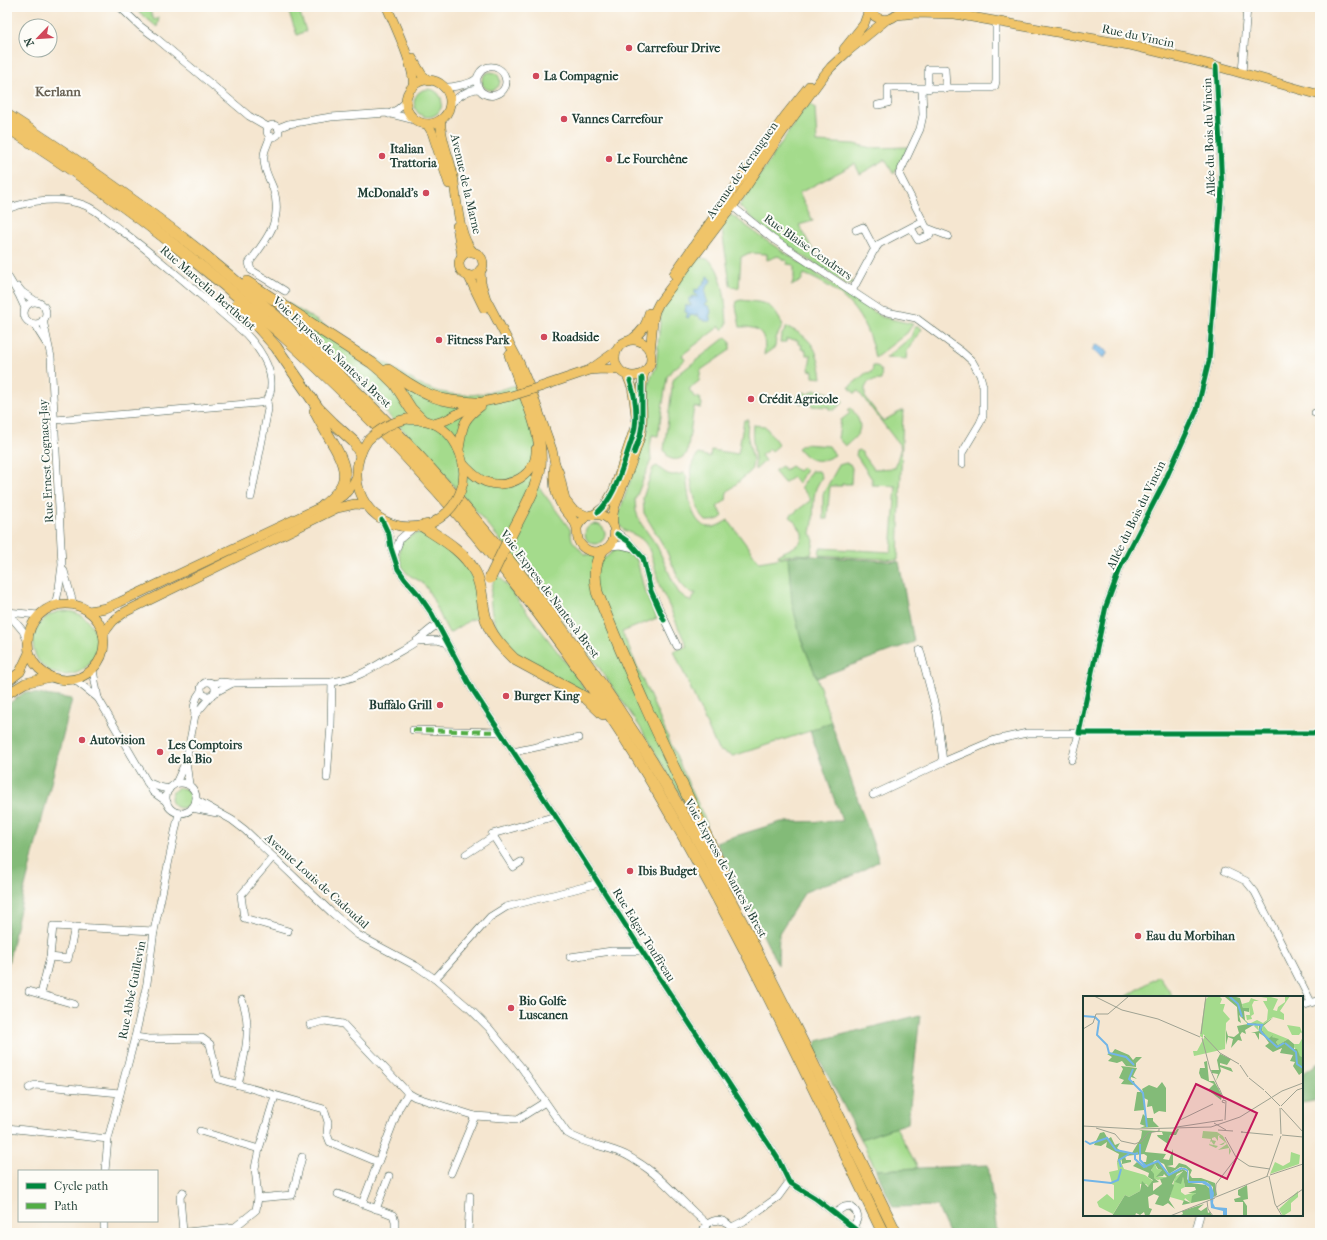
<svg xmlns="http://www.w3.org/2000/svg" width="1327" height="1240" font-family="'IM FELL French Canon',serif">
<rect width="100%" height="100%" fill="#fdfcf7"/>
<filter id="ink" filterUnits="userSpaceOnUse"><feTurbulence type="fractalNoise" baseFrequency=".025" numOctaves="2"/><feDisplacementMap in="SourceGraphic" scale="8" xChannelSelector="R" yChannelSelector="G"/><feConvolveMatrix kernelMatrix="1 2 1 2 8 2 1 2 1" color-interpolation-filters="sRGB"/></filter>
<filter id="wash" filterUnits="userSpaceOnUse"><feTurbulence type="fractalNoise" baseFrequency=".012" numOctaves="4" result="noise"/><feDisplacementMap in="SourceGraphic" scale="16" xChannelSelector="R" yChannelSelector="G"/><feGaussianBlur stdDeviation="0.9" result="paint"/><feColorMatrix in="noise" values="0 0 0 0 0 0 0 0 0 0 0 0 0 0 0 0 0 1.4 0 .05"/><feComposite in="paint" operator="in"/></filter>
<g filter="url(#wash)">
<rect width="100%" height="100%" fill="#f5e6d0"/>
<!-- green -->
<g fill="#a4db8c" stroke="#628c60">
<path d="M133 7H149L154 20 159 18 157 27Z"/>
<path d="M287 7H298L306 31 297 35Z"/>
<circle cx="491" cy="81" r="9"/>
<circle cx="428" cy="103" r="14"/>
<path d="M808 103 815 108 817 142 854 144 871 148 908 147 894 174 885 160 860 174 855 164 799 193 813 221 799 225 819 261 854 283 846 284 771 235 739 206Z"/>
<path d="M730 215 733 216 767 241 882 317 913 324 907 333 875 358C867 315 844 290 804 274L801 281 791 286 794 279V265L787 264V261L778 256 767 260V254L749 253 741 257 739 287 737 288 732 287 730 284 722 230V225Z"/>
<path d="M697 258C701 258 706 258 709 260 724 270 726 309 727 324L723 330 720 326 682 355 685 360 671 371 667 377 658 436 652 435 650 447 651 460 635 500 636 511 640 522 657 546 675 586 679 593 691 602 696 593H690L681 584 666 550 644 513 643 498 653 468 657 466C667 475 671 477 684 473L686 475C688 491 690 530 713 527 719 526 723 523 728 520L759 562 788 557 790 575 801 639 817 678 831 722 810 731 733 756 718 750 674 651 687 646C681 634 676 622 671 610 667 601 662 593 659 584 655 570 654 557 646 544 634 528 616 537 619 513L647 432 649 406 648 389 649 382 656 367 661 311 664 304Z"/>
<path d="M280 298 422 386C430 388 438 392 446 393 470 398 492 393 515 385L525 412 535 416 539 487 570 529 572 540 584 554 605 558 616 549 628 553 637 560 644 589 657 618 622 632 680 765 707 824 698 827 685 803 640 727 596 663 521 565 476 511 418 445 346 372 280 311Z"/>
<path d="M741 300C766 303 770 301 783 325L776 338 775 347 764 355C767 335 761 326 740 327L736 306 737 301Z"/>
<path d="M915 326H918L922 329 907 351 906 359 886 358 911 337Z"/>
<path d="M787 327C813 338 818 350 822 378L813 377V371L809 370 811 355H806V350L801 349 802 345 798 344V340L786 339V342H780L781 336Z"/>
<path d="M726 337 730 342V350L701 370 699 381 689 389 695 398 698 396 702 404 701 408 694 407 687 453C682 459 676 461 669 458L664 450 673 381 675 377Z"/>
<path d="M873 366H877C882 371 882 374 881 380L869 381 865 388V397L883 421 903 410 898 560 819 555 820 548 891 552 896 486 872 485V479L856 455 857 451 860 450 874 469 895 468 901 447 858 391 854 393 849 387 866 373 872 372Z"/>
<path d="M815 390C826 392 836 394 844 402L834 410 829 409V407L812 406 808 398 801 404 796 397 804 392 808 394Z"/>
<path d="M851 408C865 426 862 433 845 446L838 438 841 420 850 413 848 410Z"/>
<path d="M744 420H748L747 434 753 460 752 467 751 471 727 492 726 500 717 507 723 516C718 521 712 521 706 521 703 518 700 515 699 511 695 502 689 477 691 468 692 463 695 458 698 454L710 457 711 450 738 454Z"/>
<path d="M753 425 765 426 779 445 772 451 770 449 761 455 765 461 755 470C756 453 751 441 753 425Z"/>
<path d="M804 444 829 446 835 455C819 464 809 462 798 448Z"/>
<path d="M846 463 850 464 852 468 851 484H842V486H830L827 519H823V494L839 465Z"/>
<path d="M782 466 785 470 791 466 798 471 802 467 806 470 798 484 793 477 784 483 774 471Z"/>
<path d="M811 471H819L822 477 816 488 814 497 813 522 811 533 814 541 811 555 797 554 778 557 779 554C789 549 809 544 800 529 797 524 793 521 790 516L811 500 801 487Z"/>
<circle cx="595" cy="534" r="10"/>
<path d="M419 533C438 535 463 557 472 574 476 580 479 608 481 617L470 620 449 633C441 619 436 604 428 590 422 579 414 580 407 573 403 570 401 564 400 559 397 543 403 537 419 533Z"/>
<path d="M497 573 577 677 589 696 519 657C495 636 482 603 497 573Z"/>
<circle cx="65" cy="643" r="32"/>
<circle cx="181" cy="798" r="10"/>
<path d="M1159 976 1173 997H1126Z"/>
<path d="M896 1127 918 1168 876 1170 861 1139Z"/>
</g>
<!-- forest -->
<g fill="#83bb78" stroke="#517c56">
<path d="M798 555 899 562 914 642 817 678 801 639 792 603 788 557Z"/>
<path d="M25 692 72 699 23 895 7 969V705Z"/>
<path d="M831 722 879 861 850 877 825 884 805 892 779 933 778 965 716 842 781 822 842 821 810 731Z"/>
<path d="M920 1015 908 1123 861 1139 814 1049 817 1041Z"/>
<path d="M1320 1062V1100L1302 1103V1074Z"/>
<path d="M988 1165 997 1233H949L937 1206 893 1207 876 1170Z"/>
</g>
<!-- water -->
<g fill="#72b5e7" stroke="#48798e">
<path d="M707 276 709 277V279H711L710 284H708C703 291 706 297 708 303H706L705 305 709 306 711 311 709 318H711V321H704V320L700 319V317L698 316V314H696V316L690 315 689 318 686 317 688 313 685 312 686 305 691 306V304L689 303V298L692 299V296L697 297V295L695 294V289L698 290 701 285H703L704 281H706Z"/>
<path d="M1096 344 1108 352 1104 358 1092 350Z"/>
</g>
</g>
<g filter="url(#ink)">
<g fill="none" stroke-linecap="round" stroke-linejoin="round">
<!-- minor casing -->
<g stroke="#3f564b" stroke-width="8">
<g id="minor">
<path d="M120 7 140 26 156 38 249 116 268 127"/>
<path d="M1216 66 1222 187 1209 361 1197 410 1164 483 1121 566 1106 606 1079 733H1320"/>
<path d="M1242 73 1247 7"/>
<path d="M443 87C450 88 471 84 476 79 477 79 478 75 479 74 482 68 490 65 497 68 501 70 504 73 505 77 512 98 476 104 477 79"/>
<path d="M928 89V69H945L946 89"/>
<path d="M450 105C456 97 469 89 479 89"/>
<path d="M878 105 888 103V88H992L995 86 996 81V22"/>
<path d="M389 114 398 109 407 101"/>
<circle cx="273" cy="131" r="6"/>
<path d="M278 128 288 124 331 117 387 113 415 120"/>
<path d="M270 136C269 143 264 149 264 156 263 168 269 178 273 188 284 220 267 239 249 263L251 270 285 291"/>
<path d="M732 206 773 239 882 311 916 318 962 352 972 361 980 375 983 386V416L980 423 962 453V464"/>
<path d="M7 209C31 200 60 196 84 205 98 210 110 223 122 231 165 263 205 299 246 334 262 351 279 377 267 401L259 403 55 420"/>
<path d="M911 228 918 240 930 235 923 221"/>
<path d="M927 228 948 236"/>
<path d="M856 230 863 227 875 250"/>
<path d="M7 275 19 295 25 308"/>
<path d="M18 287 22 292 37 302"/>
<path d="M852 291 873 252 879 244 923 221 899 174 920 129 923 115 922 89"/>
<circle cx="35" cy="313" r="11"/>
<path d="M43 320 51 357 62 565 59 588 55 605"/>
<path d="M34 324 46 343"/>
<path d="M1315 413H1320"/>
<path d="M251 497 268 409 267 401"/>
<path d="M382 520 389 535 391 548 398 569 405 579 419 595 432 614 472 689 560 823 642 951 777 1157 789 1182 815 1198 860 1233"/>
<path d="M614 530 629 542 643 558 651 591 677 646"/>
<path d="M610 546 621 545 634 548"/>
<path d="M394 556 400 539 414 527"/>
<path d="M64 571 73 603"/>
<path d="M7 612 23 631 27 640"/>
<path d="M7 612 38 615"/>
<path d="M417 641 437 640 447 643"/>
<path d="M920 650 937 714 943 762 995 740 1027 733H1079L1072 760"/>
<path d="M93 670 98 698 153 792 167 802"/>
<path d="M75 680 98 698"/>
<circle cx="208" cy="689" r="7"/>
<path d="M213 684 220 682 233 683 332 682C358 679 375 666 397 653 404 649 412 645 418 640 425 634 430 629 438 624"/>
<path d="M214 693 233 683"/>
<path d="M195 715 211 696"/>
<path d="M413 730 500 732"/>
<path d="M513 752 579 738"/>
<path d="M186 762 189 784"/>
<path d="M327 778 331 725 332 682"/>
<path d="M147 782 159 787 169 789"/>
<circle cx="181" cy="798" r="15"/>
<path d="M176 783 186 761 195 715 194 707 197 697 201 691"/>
<path d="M873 795 943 762"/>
<path d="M196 800 232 820 245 830 331 912 358 935 416 966 435 979 469 1008 489 1028 521 1067 567 1133C582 1143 600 1145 616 1151 623 1153 630 1157 636 1161 663 1177 683 1204 707 1224"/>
<path d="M192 808 217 813"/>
<path d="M466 854 494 836"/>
<path d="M273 857 241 895 244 918 288 931"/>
<path d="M521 862 513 867 492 834 556 816"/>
<path d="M1225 871 1246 881 1255 892 1311 1002"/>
<path d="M75 927 68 959 50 957 53 926 154 931"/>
<path d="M570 957 612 951H642"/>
<path d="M435 979 490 917 506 907 599 883"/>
<path d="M29 991 74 1004"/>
<path d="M41 994 50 957"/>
<path d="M1302 1006 1320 1000"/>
<path d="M310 1025 325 1021 343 1024 408 1093 415 1097 475 1116 518 1119 545 1102"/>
<path d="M135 1037 149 1039 202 1038 210 1044 218 1079 324 1109 328 1122 327 1134 330 1142 378 1162"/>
<path d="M238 1085C244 1058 253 1028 242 1000"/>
<path d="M29 1088 35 1085 120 1093"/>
<path d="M7 1128 108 1139"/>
<path d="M200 1131 259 1149"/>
<path d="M105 1171 108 1139 135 1037 147 983 154 931 179 813"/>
<path d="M451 1173 475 1116"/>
<path d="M338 1194 393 1215 395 1221V1233"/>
<path d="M258 1198 292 1195 302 1157"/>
<path d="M362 1204 399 1108 408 1093"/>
<path d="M376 1209 389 1176"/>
<path d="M835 1213 844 1207 850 1206C860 1213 859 1218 853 1227"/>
<path d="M104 1221V1233"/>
<path d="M732 1227 744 1221 778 1197 789 1182"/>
<path d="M183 1232 180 1197 183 1192"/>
<path d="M177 1233 235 1227 256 1210 258 1198 255 1168 259 1149 275 1096"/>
<path d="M468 1233 470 1196"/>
<path d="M702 1233C708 1216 728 1216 734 1233"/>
<path d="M1195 1233 1200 1215"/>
</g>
</g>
<!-- major casing -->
<g stroke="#3f564b" stroke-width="10">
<g id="major">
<path d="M387 7C395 26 416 69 413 87"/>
<path d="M868 7C873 23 896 24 901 7"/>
<path d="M897 15 916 13 955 14 1129 45 1216 66 1320 95"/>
<path d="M844 49 864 24 869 10"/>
<path d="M412 58 422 75 429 81"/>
<circle cx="428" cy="102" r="22"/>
<path d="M441 120C439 135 449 156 452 171 457 194 457 235 473 252"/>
<path d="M427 124 432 132 449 184"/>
<path d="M457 226 462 256"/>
<circle cx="471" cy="264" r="12"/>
<path d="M480 270 481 283 486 299 519 362 532 393 552 450 555 464 559 473 565 500 573 510 587 516"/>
<path d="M674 274 785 116 809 86"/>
<path d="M468 275 484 308"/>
<path d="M632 339C642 332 647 325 649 313"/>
<circle cx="633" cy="358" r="18"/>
<path d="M650 353 653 320 655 311 659 303 740 196 783 131 821 79 831 67 848 51 886 20"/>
<path d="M509 355 520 385"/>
<path d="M591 369 615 352"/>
<path d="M540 387 590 370 602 369 619 370"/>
<path d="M407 419C413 420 420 419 426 421 453 428 467 457 463 483"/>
<path d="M434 424 446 420 478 403 511 396"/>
<path d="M368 440C337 485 375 540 428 524"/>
<path d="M459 449C463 426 461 421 481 406"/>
<path d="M555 464C552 481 555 497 565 510 569 515 574 520 576 525 579 532 575 538 581 545 591 557 611 552 614 537 619 514 586 505 577 528"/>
<path d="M464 465C471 472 477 479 486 482 509 490 537 475 536 449"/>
<path d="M595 514 604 507 614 490 635 427 636 416 634 399 632 387 627 375"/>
<path d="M613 525C611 511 617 502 621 490 628 472 635 455 640 437 646 416 638 394 644 373"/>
<circle cx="66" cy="642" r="38"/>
<path d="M89 611 106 608 120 602 323 506C338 500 349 494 356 478"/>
<path d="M103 634 113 621 125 612 337 508 355 504 366 505"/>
<path d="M7 682 20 672 29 653"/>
<path d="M7 694 25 683 51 677"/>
</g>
</g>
<!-- highway casing -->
<g stroke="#3f564b" stroke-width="12">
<g id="highway">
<path d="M7 115C74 158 141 204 203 254 379 397 531 568 651 760 707 851 755 947 803 1043 834 1106 865 1169 896 1233"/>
<path d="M7 127C68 166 127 207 183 252 350 382 505 551 619 729 721 889 801 1062 883 1233"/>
<path d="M247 282 372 363 385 374 395 384 411 409 422 420"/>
<path d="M237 305 251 319 276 347 318 408 333 423 354 442 360 453"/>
<path d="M388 370C402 379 416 390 432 396 447 402 462 402 478 403"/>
<path d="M315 411C321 423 328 435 335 447 350 474 348 486 323 506"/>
<path d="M422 526C442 539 463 550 475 572 483 586 481 603 486 619 490 635 503 648 514 659L586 698 603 714"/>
<path d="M510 537C519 518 538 487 540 467 543 436 529 406 518 378"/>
<path d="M602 551C594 565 594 576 597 592 635 689 681 782 726 877"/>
</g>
</g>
<!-- minor -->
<use href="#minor" stroke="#fff" stroke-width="7"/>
<!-- major -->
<use href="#major" stroke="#f0c469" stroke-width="9"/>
<!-- highway -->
<use href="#highway" stroke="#f0c469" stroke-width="11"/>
<!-- major-bridge casing -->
<g stroke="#3f564b" stroke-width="10" stroke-linecap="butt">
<g id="major-bridge">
<path d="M511 396 540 387"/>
<path d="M368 440C379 429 391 422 407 419"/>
<path d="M432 523C449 514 459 501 463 483"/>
</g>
</g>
<!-- highway-bridge casing -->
<g stroke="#3f564b" stroke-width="12" stroke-linecap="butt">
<path id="highway-bridge" d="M490 578 510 537"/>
</g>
<!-- major-bridge -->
<use href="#major-bridge" stroke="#f0c469" stroke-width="9"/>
<!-- highway-bridge -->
<use href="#highway-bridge" stroke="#f0c469" stroke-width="11"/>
<!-- quiet -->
<path stroke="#52ad45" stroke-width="4" stroke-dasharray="8 4" stroke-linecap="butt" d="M413 730 500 732"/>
<!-- cycleway casing -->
<g stroke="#fdfcf7" stroke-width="8">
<g id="cycleway">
<path d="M1216 66 1222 187 1209 361 1197 410 1164 483 1121 566 1106 606 1079 733H1320"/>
<path d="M634 453 640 436 642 425V378"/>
<path d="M598 512C614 497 619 477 626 457 629 447 633 437 635 427 637 413 635 395 630 381"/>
<path d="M382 520 389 535 391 548 398 569 405 579 419 595 432 614 472 689 560 823 642 951 777 1157 789 1182 815 1198 860 1233"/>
<path d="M617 534 629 542 643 558 651 591 664 620"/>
</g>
</g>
<!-- cycleway -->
<use href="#cycleway" stroke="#00873e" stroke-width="5"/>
</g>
</g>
<!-- markers -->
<g fill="#d1495b" stroke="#fdfcf7" stroke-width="1.5">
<circle cx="629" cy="48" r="4"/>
<circle cx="536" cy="76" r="4"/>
<circle cx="564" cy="119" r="4"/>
<circle cx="382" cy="156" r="4"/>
<circle cx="609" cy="159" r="4"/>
<circle cx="426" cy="193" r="4"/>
<circle cx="544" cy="337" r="4"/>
<circle cx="439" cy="340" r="4"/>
<circle cx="751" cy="399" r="4"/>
<circle cx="506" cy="696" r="4"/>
<circle cx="440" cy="705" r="4"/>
<circle cx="82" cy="740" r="4"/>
<circle cx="160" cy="752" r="4"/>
<circle cx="630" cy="871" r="4"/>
<circle cx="1138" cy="936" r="4"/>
<circle cx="511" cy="1008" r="4"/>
</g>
<g text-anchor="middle" stroke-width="4" stroke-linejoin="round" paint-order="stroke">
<!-- street labels -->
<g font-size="12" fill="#1f3d34" stroke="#fdfcf7">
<text transform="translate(1138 36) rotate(12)" y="4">Rue du Vincin</text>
<text transform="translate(1209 137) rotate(-92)" y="4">Allée du Bois du Vincin</text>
<text transform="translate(742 170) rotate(-55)" y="4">Avenue de Keranguen</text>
<text transform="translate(466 184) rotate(77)" y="4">Avenue de la Marne</text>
<text transform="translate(808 247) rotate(35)" y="4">Rue Blaise Cendrars</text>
<text transform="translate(208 288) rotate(41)" y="4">Rue Marcelin Berthelot</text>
<text transform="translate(332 352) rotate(43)" y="4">Voie Express de Nantes à Brest</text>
<text transform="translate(46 461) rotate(-93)" y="4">Rue Ernest Cognacq-Jay</text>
<text transform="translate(1136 515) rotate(-64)" y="4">Allée du Bois du Vincin</text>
<text transform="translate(550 594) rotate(53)" y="4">Voie Express de Nantes à Brest</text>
<text transform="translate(726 868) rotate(61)" y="4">Voie Express de Nantes à Brest</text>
<text transform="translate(317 881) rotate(42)" y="4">Avenue Louis de Cadoudal</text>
<text transform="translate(644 935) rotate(58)" y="4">Rue Edgar Touffreau</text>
<text transform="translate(132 990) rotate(-79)" y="4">Rue Abbé Guillevin</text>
</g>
<!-- poi labels -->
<g font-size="12" font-weight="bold" fill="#1f3d34" stroke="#fdfcf7" text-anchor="start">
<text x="637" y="52">Carrefour Drive</text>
<text x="544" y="80">La Compagnie</text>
<text x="572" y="123">Vannes Carrefour</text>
<text x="390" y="153">Italian<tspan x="390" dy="14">Trattoria</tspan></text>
<text x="617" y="163">Le Fourchêne</text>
<text x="418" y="197" text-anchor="end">McDonald's</text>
<text x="552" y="341">Roadside</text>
<text x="447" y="344">Fitness Park</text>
<text x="759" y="403">Crédit Agricole</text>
<text x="514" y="700">Burger King</text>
<text x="432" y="709" text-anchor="end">Buffalo Grill</text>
<text x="90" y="744">Autovision</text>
<text x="168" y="749">Les Comptoirs<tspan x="168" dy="14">de la Bio</tspan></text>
<text x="638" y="875">Ibis Budget</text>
<text x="1146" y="940">Eau du Morbihan</text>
<text x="519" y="1005">Bio Golfe<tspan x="519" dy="14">Luscanen</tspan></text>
</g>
<!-- neighbourhood labels -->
<g font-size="13" font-weight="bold" fill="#676053" stroke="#fdfcf7">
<text x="58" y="96">Kerlann</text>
</g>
</g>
<!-- overview -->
<g transform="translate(1083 996)">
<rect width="220" height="220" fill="#f5e6d0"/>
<path d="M126 0H136L139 3 137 8H142L140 15 147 23 143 27 142 53 111 60 110 55H114L122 40 120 38V42L117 40 122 4ZM172 0H184L195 3 190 14 194 15 195 11 202 6V0H207L197 15 201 18V24L190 21 179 29 175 30 176 35 171 30 173 28H166L174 24 180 27 184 24 185 14 180 5H184V2ZM168 2 176 5H171L169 9 171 18 168 20 169 23 164 24 163 19H167L166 12H160L159 8 166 6ZM204 29 217 31 220 39 218 36 216 39H209ZM181 30 185 35 205 43 195 49 193 46 195 44 189 41 185 43 181 38 178 31ZM220 41V61L217 60 209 48H216ZM120 135 134 136 140 140 148 155 146 159V152L135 154 144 148 142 146 141 148 139 149H136L142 146 136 141 137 139 135 140V145L132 141 129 142V144L133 145 131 149 128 145 126 148 135 150 133 152 126 149 128 143 119 142ZM208 156 217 159 216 168 187 178 192 166 200 170 207 166ZM40 162 38 166 41 173 62 179 70 185 66 191 63 188H57V195L46 201 42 199 30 218 16 211 14 206 24 198 31 204V189L26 187H29L26 176 35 174 34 167ZM72 168 74 173 79 174 74 181H84L75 184 70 182 68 172ZM101 175 98 185 100 181 102 191 98 193V196L102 199 113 196 108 207 102 202 101 205 87 201 92 181ZM215 195V201L208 207V215L200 220 196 213Z" fill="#a4db8c"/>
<path d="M147 0H157L153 1 157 2 160 12H166V16L161 15 162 24 166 28 174 27 162 34 163 38 159 36 157 39 159 45 155 44 148 52 150 43 145 41 143 49V34L145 40 151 41 156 37 154 30 165 28 156 19 158 27 155 25 154 11 142 1ZM191 21 179 31V34L185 43 190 39 189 41 196 43 193 46 195 49 205 43 211 48V53H214L217 60 220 61V76L216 79 210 70 212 66 207 65 210 59 197 57 199 52 190 56 182 50 186 47 181 40 176 37V44L172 37H168L176 35V28L179 29ZM32 53 46 59 50 64 53 61H59L53 67V71L43 70 39 65 34 67 25 65 29 61 24 58 29 57ZM133 56 148 63 144 69 137 67V69L148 72 150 76 137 71 138 75 133 85 135 78 129 77 128 74H136L134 64 137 58ZM124 65 126 85H131L139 99 138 104 125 94 131 88 118 82 116 77 117 72H122L121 66ZM38 70 54 72 50 80 54 83 48 81 47 85H51L52 89 38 88 41 84 36 82 40 73ZM79 86 83 92V116L76 115 71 118 69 110 64 111 65 104 61 102V114L51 115 54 96H60L59 93 66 89 74 92ZM60 118 64 122H70V125L76 131 57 132 62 130 57 128ZM94 133H96L93 139H87L85 148 75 141 74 139H80L79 136H69L62 156 83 158 80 163 86 164 90 153V169L84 170 92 172 96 167 103 169 109 174 107 179 109 182H118L132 187 134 199 129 202 130 191 124 186 106 185V175L103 172 97 171 86 178 81 168 72 164 70 166H76L85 179 100 173 104 176V183L108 187 123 189 128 194 127 203 99 209 101 204 108 207 109 200 113 197H105L113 194 112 191H102L100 181 98 188 92 186 100 175 94 178 89 188 91 189 86 204 92 213 85 207 80 210 72 208 76 200 71 198 65 201 66 212 69 213 66 220 62 219 61 216 57 219 53 217 52 220H29L42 199 46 201 57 195 59 185 65 191 70 184 65 181 66 177 50 170 54 166 61 170 59 166H63L64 160 61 158 42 160 43 164H48V166L39 168V162L34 167 36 158 23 151 24 146 18 150 11 149 17 137 21 136 25 143 28 141 32 149 37 147 34 152 39 156 49 157 58 142 59 135 56 134 92 136ZM72 168 75 173 79 174 73 181 80 180 81 178 84 181 77 183 79 188 70 195V187L76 186 71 182V178L68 174ZM164 189 165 203 160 204 164 210V220H160V206H152L151 203 158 201 155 199V194ZM121 208 115 213 118 215 124 211 125 217 127 216 129 220H96L100 218 99 215Z" fill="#83bb78" fill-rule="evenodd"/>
<path d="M97 172H102L105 174 106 185H122L128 189 131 197 130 207 132 211 144 212V220H140V215L128 212 126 191 119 187H105L104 175Z" fill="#72b5e7"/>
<path fill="none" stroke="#72b5e7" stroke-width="2" d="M146 0 155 8 159 21M0 20 12 21 16 25 14 39 24 49 26 57 43 61 51 69M164 28 179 29 177 34 180 38 194 51 201 47M202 47 213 56 214 68 220 72M50 73 46 83 60 97 64 131M2 145 7 148 24 142 33 154 52 158M57 148V164L64 171M55 157 52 158V163L61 171 75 165 86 179 99 172M38 171 36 164 46 158M0 184 28 187 35 184 38 173"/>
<path fill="none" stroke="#9fa292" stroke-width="1" d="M11 0 39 14 75 23 117 41M0 33 10 27 13 18H25L46 0M118 38 123 0M121 40 137 57 156 68M119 42 127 73 136 93M157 69 165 81M166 82 181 94M136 92 141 103M182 95 197 110M142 107 139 106 140 104 143 105 142 124M198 110 214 94 220 92M197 112 198 138M198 112 220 136M97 124 130 108M131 127 143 134M0 130 53 133 128 131 157 121 199 95 220 87M94 131 140 124M13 132 32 138 38 145 52 148 59 145 65 137 76 135V132M135 134 150 135M160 136H158L190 139M199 139 220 141M142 141 153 161M154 162 166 170 187 173M187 179 220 168M184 180 198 140M186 180 192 208 199 220M133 201 185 180M132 202 133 188 153 162M124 205 125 213 130 220M194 211 220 193M87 220 132 202"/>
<path fill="#c2185b" fill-opacity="0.15" stroke="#c2185b" stroke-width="2" d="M113 88 174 117 144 183 82 154Z"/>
<rect width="220" height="220" fill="none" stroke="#1f3d34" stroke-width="2"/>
</g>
<!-- margin -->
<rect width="1327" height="1240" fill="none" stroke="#fdfcf7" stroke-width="24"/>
<!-- legend -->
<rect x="18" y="1170" width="140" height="52" fill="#fdfcf7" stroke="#a4b0a9"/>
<rect x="26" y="1183" width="20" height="6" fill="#00873e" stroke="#a4b0a9"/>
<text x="54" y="1190" font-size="12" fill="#1f3d34">Cycle path</text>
<rect x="26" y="1203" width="20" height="6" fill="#52ad45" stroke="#a4b0a9"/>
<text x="54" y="1210" font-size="12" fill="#1f3d34">Path</text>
<!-- north arrow -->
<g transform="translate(38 38) rotate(245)"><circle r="19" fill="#fdfcf7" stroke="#a4b0a9"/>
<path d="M0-3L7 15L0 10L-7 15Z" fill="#d1495b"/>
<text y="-6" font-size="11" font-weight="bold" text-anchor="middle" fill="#1f3d34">N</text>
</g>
</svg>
